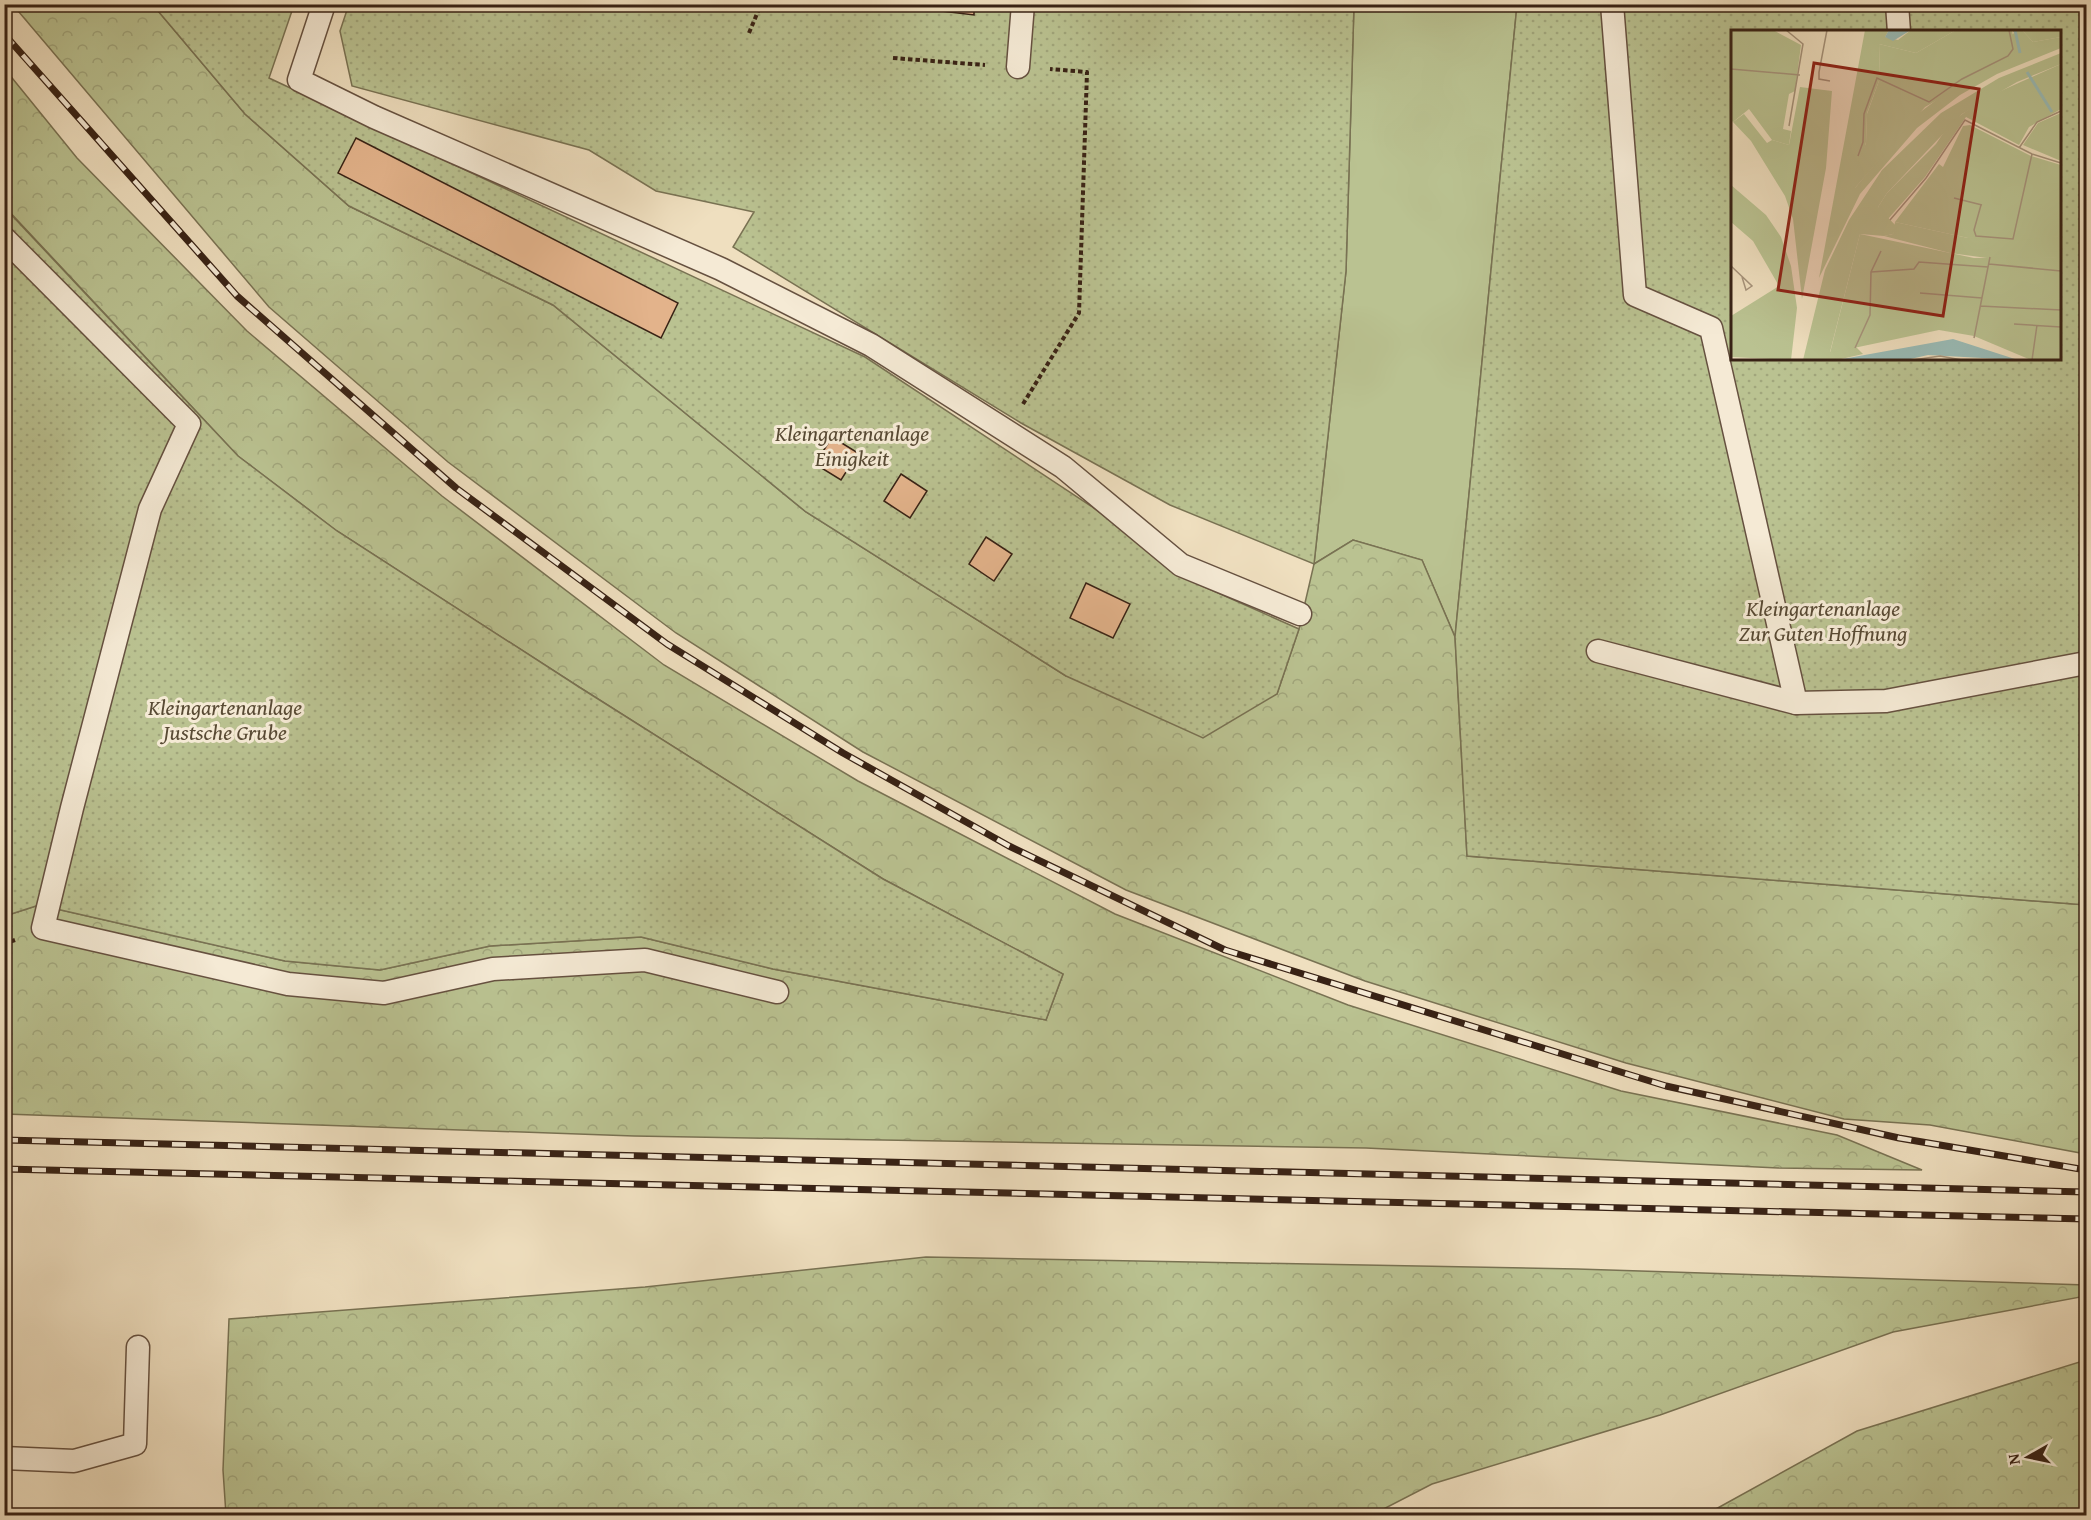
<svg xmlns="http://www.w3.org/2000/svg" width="2091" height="1520" font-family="'Gentium Book Plus',serif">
<defs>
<pattern id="forest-crowns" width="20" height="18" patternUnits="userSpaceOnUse" patternTransform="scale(1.5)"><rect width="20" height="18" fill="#bac291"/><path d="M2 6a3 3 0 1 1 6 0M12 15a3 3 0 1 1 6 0" fill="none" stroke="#a1a67c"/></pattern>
<pattern id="garden-dots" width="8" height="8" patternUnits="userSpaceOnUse" patternTransform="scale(1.5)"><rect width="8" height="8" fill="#bac291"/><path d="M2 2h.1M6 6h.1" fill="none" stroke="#a1a67c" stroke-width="1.8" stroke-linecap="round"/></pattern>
</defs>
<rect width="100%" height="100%" fill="#efdfbf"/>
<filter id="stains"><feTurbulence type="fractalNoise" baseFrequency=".00333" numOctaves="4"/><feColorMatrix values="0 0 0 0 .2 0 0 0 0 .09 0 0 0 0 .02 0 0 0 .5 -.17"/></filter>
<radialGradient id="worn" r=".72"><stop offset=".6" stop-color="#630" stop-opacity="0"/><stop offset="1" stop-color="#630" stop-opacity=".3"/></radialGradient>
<!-- grass -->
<path fill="#bac291" stroke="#797253" stroke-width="1.5" d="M1354 5H1517L1455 637 1422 560 1353 540 1314 564 1346 271Z"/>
<!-- forest -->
<g fill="url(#forest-crowns)" stroke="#797253" stroke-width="1.5">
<path d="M13 5H153L245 114 349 206 553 305 806 512 1066 676 1277 694 1299 629 1314 564 1353 540 1422 560 1455 637 1467 856 2086 905V1154L1930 1125 1844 1119 1626 1063 1365 981 1126 890 863 752 676 633 448 462 269 307Z"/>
<path d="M4 68 77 158 247 331 442 496 664 665 858 781 1115 914 1348 1005 1621 1091 1837 1135 1922 1170 1778 1168 1366 1148 634 1136 5 1114V916L39 905 285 961 380 970 490 946 641 937 773 969 1046 1020 1063 974 883 879 579 687 337 531 238 456 5 207Z"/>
<path d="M926 1257 1577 1269 2086 1285V1296L1893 1332 1660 1415 1432 1484 1372 1515H226L223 1470 229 1319 645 1287Z"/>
<path d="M2086 1360V1515H1705L1857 1431Z"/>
</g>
<!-- garden -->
<g fill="url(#garden-dots)" stroke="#797253" stroke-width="1.5" fill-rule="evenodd">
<path d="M349 4 1354 5 1346 271 1314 564 1170 505 1021 423 733 247 754 212 656 191 589 150 352 86 340 31Z"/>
<path d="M153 5H294L269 78 865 357 1091 506 1198 584 1299 629 1277 694 1203 738 1066 676 806 512 553 305 349 206 245 114Z"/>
<path d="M1517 5H2086V905L1467 856 1455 637ZM1732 32H2060V358H1732Z"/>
<path d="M4 207 238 456 337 531 579 687 883 879 1063 974 1046 1020 773 969 641 937 490 946 380 970 285 961 39 905 5 916Z"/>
</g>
<!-- building -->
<g fill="#e3b38b" stroke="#382215" stroke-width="1.5">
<path d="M908 4H974V15L908 7Z"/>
<path d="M356 138 678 303 661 338 338 173Z"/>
<path d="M832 437 858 453 841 480 815 464Z"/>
<path d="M901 474 927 491 910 518 884 501Z"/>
<path d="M986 537 1012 554 994 581 969 564Z"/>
<path d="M1086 583 1130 604 1113 638 1070 618Z"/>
</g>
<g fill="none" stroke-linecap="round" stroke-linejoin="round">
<!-- service casing -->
<g stroke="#665140" stroke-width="25">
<g id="service">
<path d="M324 4 299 80 374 117 721 269 871 345 1063 467 1181 565 1300 614"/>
<path d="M1612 4 1635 295 1711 328 1796 703"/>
<path d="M1897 4 1899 32"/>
<path d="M1018 67 1023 4"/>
<path d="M4 238 189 424 150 509 72 808 43 928 288 984 384 993 493 969 645 960 777 992"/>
<path d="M1598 651 1796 703 1886 701 2086 663"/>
<path d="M4 1458 74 1461 135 1444 138 1347"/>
</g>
</g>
<!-- path -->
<g stroke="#382215" stroke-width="4" stroke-dasharray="4.5 3" stroke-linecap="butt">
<path d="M749 33 761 4"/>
<path d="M893 58 985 65"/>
<path d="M1023 404 1079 313 1087 72 1050 69"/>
<path d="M4 944 15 940"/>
</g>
<!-- service -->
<use href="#service" stroke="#f5ead5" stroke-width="22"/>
<!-- rail casing -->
<g stroke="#382215" stroke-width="7">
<g id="rail">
<path d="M4 34 237 296 456 488 667 644 843 753 1009 846 1225 950 1666 1086 1899 1138 2086 1170"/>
<path d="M4 1140 2086 1192"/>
<path d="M4 1169 2086 1219"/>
</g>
</g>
<!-- rail -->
<use href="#rail" stroke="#f5ead5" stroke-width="4.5" stroke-dasharray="14" stroke-linecap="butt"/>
</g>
<g text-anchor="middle" stroke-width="6" stroke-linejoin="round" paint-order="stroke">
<!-- park labels -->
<g font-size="22" font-style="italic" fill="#584a34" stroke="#f5ead5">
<text x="852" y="441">Kleingartenanlage<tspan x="852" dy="25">Einigkeit</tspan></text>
<text x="1823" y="616">Kleingartenanlage<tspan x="1823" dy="25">Zur Guten Hoffnung</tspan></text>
<text x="225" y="715">Kleingartenanlage<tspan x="225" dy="25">Justsche Grube</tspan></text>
</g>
</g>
<!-- overview -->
<g transform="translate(1731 30)">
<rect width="330" height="330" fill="#efdfbf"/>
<path d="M291 0H330V7L302 12ZM164 192 237 208 330 206V227L271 230 219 223 153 206 162 204Z" fill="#bac291"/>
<path d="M134 0H158L154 7 167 10 180 0H225L185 23 148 14 149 48 136 83 135 112 124 158 184 86 224 56 283 3 281 0H291L302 12 330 7V18L266 44 229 65 186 98 129 164 88 248ZM330 23V34L286 52 231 84 156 163 147 177 166 197 162 204 153 206 129 204 99 322 124 316 132 324 106 330H72L94 240 118 190 151 140 210 83 268 48ZM69 57 101 61 95 138 71 269 62 189 54 166 20 111 2 92 13 84 36 113 41 110 58 115ZM0 155 35 185 50 207 60 236 66 278 60 330 0 327V286L48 256 22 211 0 192Z" fill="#bac291"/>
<path d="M330 83V131L292 115 307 93Z" fill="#bac291"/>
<path d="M0 0H42L70 15 64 61 58 64 52 99 60 101 58 115 41 110 18 79 2 92 0 90ZM225 0H281L284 20 281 27 194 77 124 158 119 155 135 113 136 84 149 48 148 14 185 23ZM330 34V79L298 97 288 115 235 87 194 147 157 189 150 186 147 177 156 163 205 114 219 93 252 69ZM239 95 300 126 330 135V206L281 211 237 208 164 192 208 134 212 137 232 96ZM129 204 243 228 330 227V330H300L243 306 208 300 99 323Z" fill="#bac291"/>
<path d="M158 0H180L162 11 154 7ZM222 309 287 330 197 325 175 330H106Z" fill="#9abcb7"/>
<path fill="none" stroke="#9abcb7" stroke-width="3" d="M284 0 289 23M296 42 321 82"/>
<path fill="none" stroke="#a6937b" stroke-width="1.5" d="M55 0 72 14 58 96M96 0 88 42V49L99 51M0 39 69 45M288 118 306 92 330 81M127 126 132 112 133 84 146 48 198 72 231 49 277 26 282 19 278 0M223 168 251 175M250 175 243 200 245 206 282 209 301 124M159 190 195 148 234 90 301 124 330 133M258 234 330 241M0 236 21 256 15 260 11 247M140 242 183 239 188 232 257 237M189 263 251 268M249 276 330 280M283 294 330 297M243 308 259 227M124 318 139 285 140 242 150 221M182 330 209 326 231 330M301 330 306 295"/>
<path fill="#8f2418" fill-opacity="0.15" stroke="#8f2418" stroke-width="3" d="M83 33 248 59 212 286 47 260Z"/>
<rect width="330" height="330" fill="none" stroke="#382215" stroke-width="3"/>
</g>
<!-- margin -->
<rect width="2091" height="1520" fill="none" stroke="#efdfbf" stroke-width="24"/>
<rect x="6" y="6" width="2079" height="1508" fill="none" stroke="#382215" stroke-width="3"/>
<rect x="12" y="12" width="2067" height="1496" fill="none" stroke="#382215" stroke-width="1.5"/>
<!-- north arrow -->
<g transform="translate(2028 1457) rotate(261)" stroke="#f5ead5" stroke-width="4.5" paint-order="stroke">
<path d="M0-4.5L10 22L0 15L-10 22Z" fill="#382215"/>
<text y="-9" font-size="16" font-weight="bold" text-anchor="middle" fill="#382215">N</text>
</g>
<rect width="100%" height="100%" filter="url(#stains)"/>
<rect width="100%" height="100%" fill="url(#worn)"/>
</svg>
